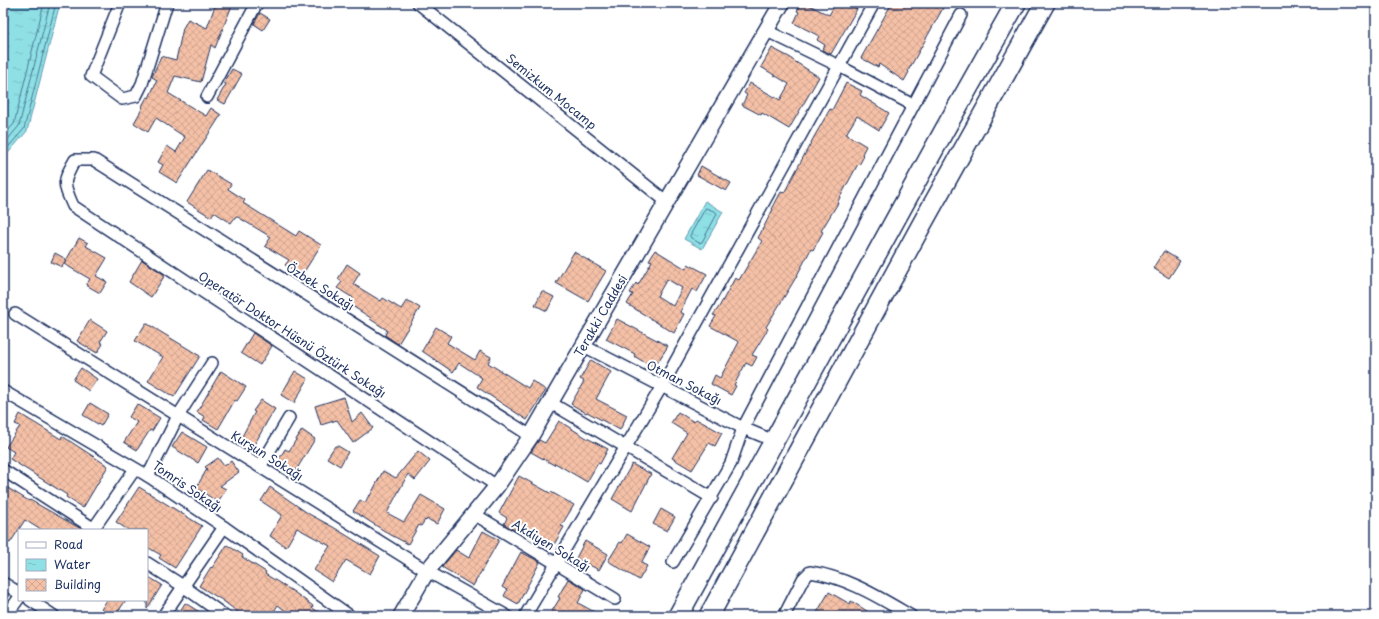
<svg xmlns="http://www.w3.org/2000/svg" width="1379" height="619" font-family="'Playpen Sans',sans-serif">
<defs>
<pattern id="water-ripples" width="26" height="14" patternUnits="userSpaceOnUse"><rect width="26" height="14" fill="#8ee0e5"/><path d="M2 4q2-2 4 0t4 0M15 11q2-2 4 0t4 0" fill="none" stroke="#7ac0c7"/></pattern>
<pattern id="building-cross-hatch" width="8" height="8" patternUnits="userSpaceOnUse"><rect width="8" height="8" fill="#f4c0a6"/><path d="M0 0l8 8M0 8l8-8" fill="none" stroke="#d1a591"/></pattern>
</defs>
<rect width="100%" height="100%" fill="#fff"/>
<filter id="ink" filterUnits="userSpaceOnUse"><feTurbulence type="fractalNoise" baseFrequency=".025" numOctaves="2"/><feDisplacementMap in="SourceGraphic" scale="8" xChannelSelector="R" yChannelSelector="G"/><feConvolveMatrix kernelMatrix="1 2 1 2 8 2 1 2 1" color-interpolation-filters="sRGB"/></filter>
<g filter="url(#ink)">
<!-- water -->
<g fill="url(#water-ripples)" stroke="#6099af">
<path d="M3 3H60L27 131 3 159Z"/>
<path d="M705 201 723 212 702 249 684 239Z"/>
</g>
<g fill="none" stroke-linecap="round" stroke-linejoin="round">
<!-- shore -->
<g stroke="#497694" stroke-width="1">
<path d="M3 136 14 124 44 3"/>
<path d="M3 145 19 126 50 3"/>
<path d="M3 153 24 129 56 3"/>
<path d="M706 208 716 212 717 214 702 242 699 243 691 238 690 236Z"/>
</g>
</g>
<!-- building -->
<g fill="url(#building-cross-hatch)" stroke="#1b2f5e" fill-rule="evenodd">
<path d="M216 3H233L215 48 211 45 201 82 175 76 168 93 206 116 211 108 221 115 177 183 159 172 163 165 158 162 167 146 176 152 185 137 156 118 148 132 134 123 143 107 142 106 147 97 149 98 157 80 152 77 161 56 176 60 183 28 188 19 207 28Z"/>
<path d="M801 3H805L829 15 836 3H847L857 9 831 54 822 50 825 45 817 40 819 36 794 23 799 12 797 11Z"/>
<path d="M892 3H934L943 8 908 71 909 72 904 81 879 64 878 67 861 58Z"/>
<path d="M260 13 270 19 263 30 254 24Z"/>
<path d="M772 48 791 58V59L819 77 789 129 762 113 761 115 742 105 747 95 744 93 750 83 780 100 789 84 761 67Z"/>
<path d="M232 69 242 74 225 104 217 100 226 84 224 83Z"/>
<path d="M846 83 862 91 860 95 889 113 879 130 857 116 846 134 866 146 862 154 864 156 859 165 858 164 837 203H838L821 231 823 232 813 250 811 249 795 279 766 327 768 329 752 355 757 357 752 366 746 363 734 385 736 386 731 395 711 384 715 375 720 378 739 342 710 326 716 316 713 315 719 307 735 278 739 280 762 241 758 238 773 209H772L781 192 784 193 814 137 830 109 832 110Z"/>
<path d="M701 166 731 183 726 191 697 175Z"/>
<path d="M207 170 231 184 228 189 245 200 243 203 296 236 299 231 321 245 302 275 285 265 289 260 265 246 271 237 236 216 231 223 214 212 211 217 187 202Z"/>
<path d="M79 238 88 243 86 246 107 258 96 276 107 282 100 293 86 285 90 279 64 264Z"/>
<path d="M655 250 686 269 688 264 707 274 697 292 692 289 680 312 684 314 674 333 627 304 633 294 630 293 636 283 638 285 652 261 649 260ZM667 279 682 288 673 306 657 296Z"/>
<path d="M1164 251 1180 261 1169 278 1153 268Z"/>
<path d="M574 252 606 271 588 301 556 283Z"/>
<path d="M55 253 66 259 62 267 51 262Z"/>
<path d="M142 260 165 275 151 297 129 282Z"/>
<path d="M347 264 360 273 353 284 381 301 383 298 401 309 407 300 420 308 398 344 385 335 387 330 370 319 371 318 349 304 353 298 337 288 342 282 338 279Z"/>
<path d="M542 291 554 297 547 311 535 305Z"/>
<path d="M617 319 668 346 654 368 634 356 635 354 606 339Z"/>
<path d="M90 320 107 331 100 342 103 344 97 353 77 341Z"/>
<path d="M146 323 200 356 174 397 148 381 163 357 135 341Z"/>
<path d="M436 327 451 336 447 343 475 360 480 351 491 357 488 363 528 388 532 381 546 390 527 420 477 387 482 378 459 363 453 372 422 351Z"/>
<path d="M253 333 272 346 260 365 241 353Z"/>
<path d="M591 360 611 372 596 399 627 415 620 430 587 412 586 413 571 404 584 381 580 379Z"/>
<path d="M81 368 97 379 89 391 73 380Z"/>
<path d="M221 371 246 387 237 401 235 400 218 429 203 420 205 417 197 412Z"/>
<path d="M295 371 308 379 294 403 281 395Z"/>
<path d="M344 397 352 422 362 413 373 428 353 443 337 420 321 425 315 406Z"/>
<path d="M261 400 275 409 268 420 253 447 240 440 255 412 253 411Z"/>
<path d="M90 403 108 414 101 426 83 415Z"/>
<path d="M137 404 160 418 152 431 150 430 137 450 124 442 137 422 129 417Z"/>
<path d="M678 412 694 422 696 419 722 433 715 446 709 443 692 470 672 458 687 433 671 423Z"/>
<path d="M20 414 61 439 62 436 108 466 83 508 66 497 67 495 10 459 14 452 6 447 20 426 15 424Z"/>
<path d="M559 421 585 437 608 449 600 464 598 463 587 482 555 463 554 465 531 452 539 440 545 443Z"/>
<path d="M302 430 315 439 295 472 278 461 285 449 289 451Z"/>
<path d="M182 432 207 447 198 463 172 447Z"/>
<path d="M335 446H338L348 452 340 466 327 458Z"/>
<path d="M418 451 430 461 415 480 408 474 387 513 404 522 421 495 445 509 437 524 427 519 426 521 425 520 421 526 419 525 408 544 391 535 353 511 360 500 365 503 369 495 370 496 383 471 396 478Z"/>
<path d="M218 458 224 466 231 461 239 472 220 486 226 489 218 502 196 488 207 469 205 467Z"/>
<path d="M632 464 651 474 632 511 612 499Z"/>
<path d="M519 476 550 493 551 492 574 505 561 526 564 527 552 548 516 526 514 530 504 524 507 518 499 513Z"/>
<path d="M3 485 29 501 30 500 83 530H41L25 520 10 543 3 539Z"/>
<path d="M139 487 202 526 175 568 159 558 161 555 147 547V530H128L116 522Z"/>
<path d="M270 487 309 514 333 527 380 556 370 574 346 560 332 582 314 570 330 546 297 528 286 547 270 536 282 515 261 501Z"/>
<path d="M661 509 675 517 667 531 653 524Z"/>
<path d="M483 531 499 540 473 586 442 567 456 550 469 558Z"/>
<path d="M627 534 650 547 641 563 647 566 639 580 608 561 620 542 622 543Z"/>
<path d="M585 541 608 554 599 570 576 558Z"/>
<path d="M227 545 243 555 242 557 266 572 265 574 294 592 313 606 312 608 326 616H292L278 605 271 616H243L222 600 199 586 211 567 212 568Z"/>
<path d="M521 552 540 562 518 604 504 596 507 590 502 587Z"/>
<path d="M147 576 162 585 147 609Z"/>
<path d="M568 579 585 589 578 603 602 616H549L560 598 558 597Z"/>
<path d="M829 592 850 604 851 601 875 616H815Z"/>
<path d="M107 600H126L115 616H97Z"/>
<path d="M185 603 206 616H177Z"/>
</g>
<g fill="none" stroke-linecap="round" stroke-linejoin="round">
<!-- street casing -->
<g stroke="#1b2f5e" stroke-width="14">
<g id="street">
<path d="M120 3 91 76 122 99 136 96 142 84 167 3"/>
<path d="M418 3 667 202"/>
<path d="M767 31 839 66 913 105"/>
<path d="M207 97 257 3"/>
<path d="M15 314 427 571 507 616"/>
<path d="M584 346 743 428 774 441"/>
<path d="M3 391 148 476 224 527 350 616"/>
<path d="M551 403 712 498"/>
<path d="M260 467 289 418"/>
<path d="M3 470 96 530"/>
<path d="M148 476 178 416 212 363"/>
<path d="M497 486 73 206C63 183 62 183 75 160H94L531 436"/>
<path d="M474 514 615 599"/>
<path d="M94 528 135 469"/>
<path d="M673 562 731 463 743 428 961 15"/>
<path d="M147 563 183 586 225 616"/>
<path d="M3 583 19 593"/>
<path d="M30 600 54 616"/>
<path d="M6 616 19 598"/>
<path d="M163 616 224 527"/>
<path d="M525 616 662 386 874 3"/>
<path d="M784 616 803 579 810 572C847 577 880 598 911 616"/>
</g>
</g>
<!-- secondary casing -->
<g stroke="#1b2f5e" stroke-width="18">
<path id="secondary" d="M401 616 427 571 497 486 531 436 782 3"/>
</g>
<!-- highway casing -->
<g stroke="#1b2f5e" stroke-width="22">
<g id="highway">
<path d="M678 616 945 129 1016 3"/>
<path d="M709 616 922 224 1045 3"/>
</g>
</g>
<!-- street -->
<use href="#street" stroke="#fff" stroke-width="11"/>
<!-- secondary -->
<use href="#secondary" stroke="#fff" stroke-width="15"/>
<!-- highway -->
<use href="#highway" stroke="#fff" stroke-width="19"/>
</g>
</g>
<g text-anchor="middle" stroke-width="4" stroke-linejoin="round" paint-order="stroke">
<!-- street labels -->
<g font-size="12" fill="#1b2f5e" stroke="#fff">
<text transform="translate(551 92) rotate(39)" y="4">Semizkum Mocamp</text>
<text transform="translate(320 287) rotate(32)" y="4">Özbek Sokağı</text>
<text transform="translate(601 316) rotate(-60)" y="4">Terakki Caddesi</text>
<text transform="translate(292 335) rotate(33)" y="4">Operatör Doktor Hüsnü Öztürk Sokağı</text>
<text transform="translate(684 383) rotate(27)" y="4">Otman Sokağı</text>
<text transform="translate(267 456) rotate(32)" y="4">Kurşun Sokağı</text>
<text transform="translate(187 487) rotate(34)" y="4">Tomris Sokağı</text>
<text transform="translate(551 546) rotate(31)" y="4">Akdiyen Sokağı</text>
</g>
</g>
<!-- margin -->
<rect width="1379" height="619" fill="none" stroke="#fff" stroke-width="16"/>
<rect x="8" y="8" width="1363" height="603" fill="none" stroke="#1b2f5e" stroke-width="1.5" filter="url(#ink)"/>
<!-- legend -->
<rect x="18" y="529" width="130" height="72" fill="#ffffff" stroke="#a4acbf"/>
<rect x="26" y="542" width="20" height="6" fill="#ffffff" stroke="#a4acbf"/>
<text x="54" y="549" font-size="12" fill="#1b2f5e">Road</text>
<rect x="26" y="559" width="20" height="12" fill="url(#water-ripples)" stroke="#a4acbf"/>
<text x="54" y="569" font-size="12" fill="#1b2f5e">Water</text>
<rect x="26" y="579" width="20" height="12" fill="url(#building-cross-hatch)" stroke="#a4acbf"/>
<text x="54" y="589" font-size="12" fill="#1b2f5e">Building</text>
</svg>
